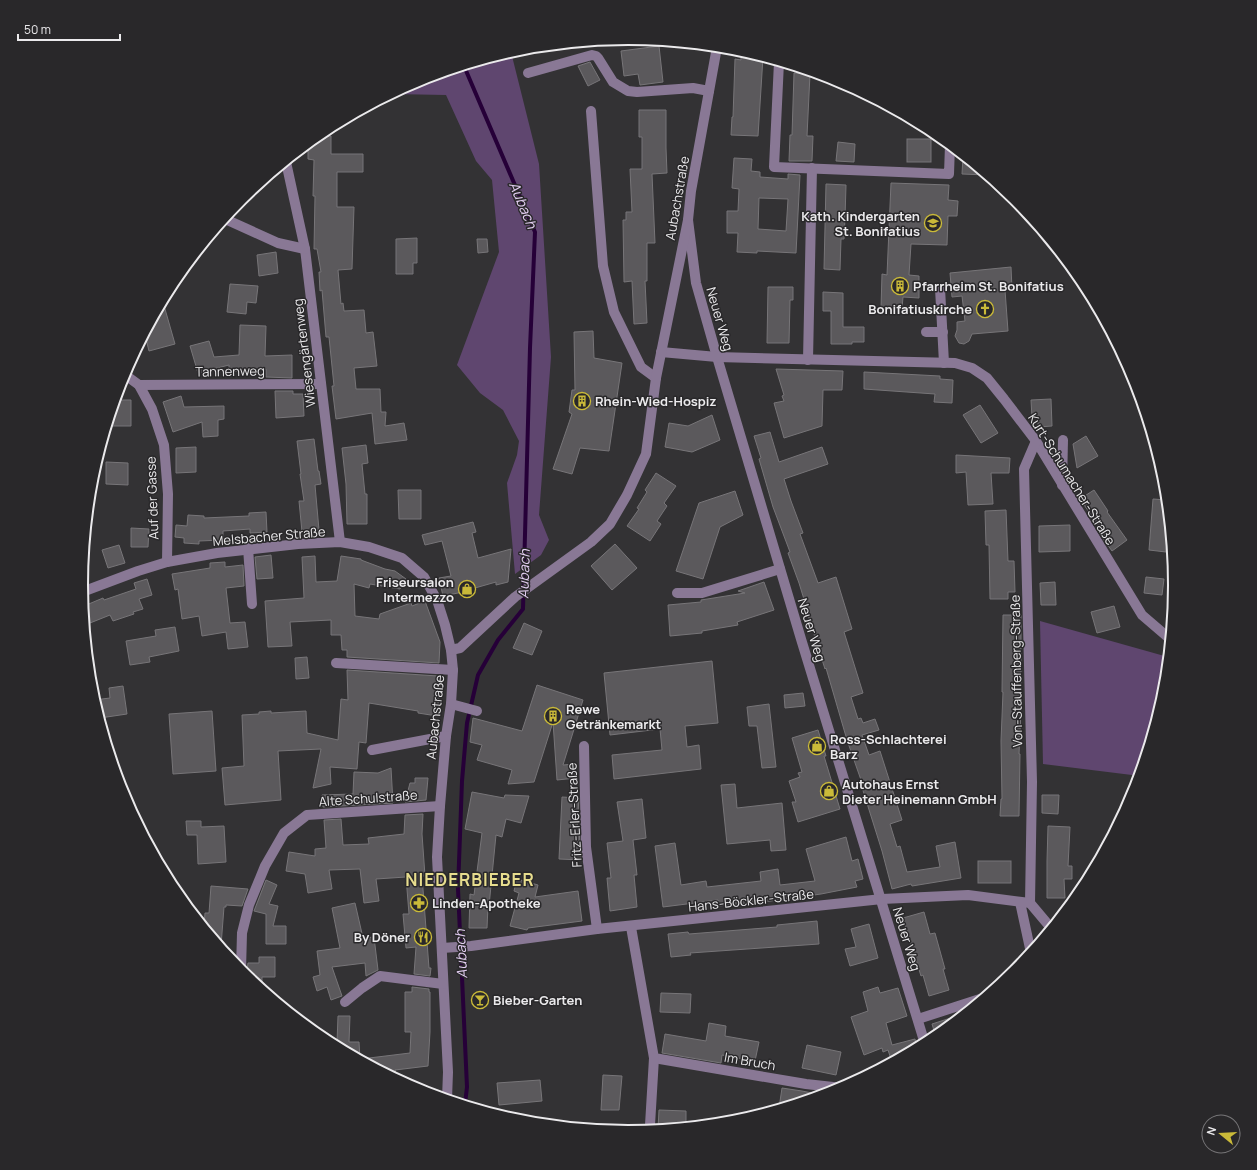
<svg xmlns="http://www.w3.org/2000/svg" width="1257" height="1170" font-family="Manrope,sans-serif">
<rect width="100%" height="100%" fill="#333234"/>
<!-- green -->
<g fill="#5f466f">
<path d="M511 52 539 164 551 357 539 515 549 540 541 555 515 574 507 483 517 455 519 441 503 410 480 393 457 365 499 252 492 180 476 161 446 95 392 94 419 80Z"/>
<path d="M1040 621 1168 657 1165 692 1140 776 1043 764Z"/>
</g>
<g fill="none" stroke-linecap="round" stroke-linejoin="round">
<!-- stream -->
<path stroke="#260038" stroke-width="4" d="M464 66 535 232 530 348 523 609 498 640 478 675 467 723 462 781 458 889 467 1087 465 1104"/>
</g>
<!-- building -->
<g fill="#5b595c" stroke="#777578" fill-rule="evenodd">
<path d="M659 46 663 82 640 85 638 74 624 76 621 51Z"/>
<path d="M741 50 763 57 758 136 731 135 732 117H733L735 59 741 60Z"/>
<path d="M590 62 600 80 588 86 578 66Z"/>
<path d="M794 73 810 74 807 136H813L812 161H789L790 135H792Z"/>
<path d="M639 110H666V148L667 173 652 174 655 243H647V281H645L647 323 634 324 632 281 624 282 623 220H626V212H632L630 169H642V137H639Z"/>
<path d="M318 136H331V154H363V172H337V207H354L352 269 338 270 341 304 343 303 344 311 364 310 366 333 373 332 377 366 354 368 356 389H380L381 412H386L385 426 404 423 407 440 375 444 372 413 336 419 332 386H334L329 337H326L322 290 320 291 319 272H321L317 249H314L315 196H313L314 160 308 159V144Z"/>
<rect x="907" y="139" width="24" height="23"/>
<path d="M838 142 855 144 854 162 836 161Z"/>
<path d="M963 156 972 163 987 175 962 174Z"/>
<path d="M734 158 752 159 751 171 760 172V177L788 179V174L800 175 796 253 757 251V253L737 252 738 233H727V211H738L739 189 732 188ZM759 198 788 199 786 231 758 229Z"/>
<path d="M891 183 949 185 948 200 958 201 957 216H948L947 245 911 244 909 275 919 276V298L903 297 902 308H881L882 274 887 275Z"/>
<path d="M826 184 846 185 845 218 844 239H841L840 270 824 269Z"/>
<path d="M417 238V263H413V274H396V239Z"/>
<path d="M477 239H487L488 252 478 253Z"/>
<path d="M276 252 278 273 259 276 257 255Z"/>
<path d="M1011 267 1012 289 1005 290 1008 331 972 334 969 341 964 344 959 343 955 336 957 330V322L965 321 962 296 952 297 950 273Z"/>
<path d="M230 284 258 286 256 303 247 302 246 314 227 312Z"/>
<path d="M768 287H793V300H790L789 343H767Z"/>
<path d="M823 292 843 293V327H864V342H852V344H831V311H823Z"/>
<path d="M163 302 175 344 149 351 145 335Z"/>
<path d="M240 325 266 326 265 356 292 355V378L266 377V369L229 372V365L198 373 190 346 209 341 214 357 239 355Z"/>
<path d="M593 331 594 358 622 363 609 451 580 448 572 474 553 469 572 414 569 412 572 390H575L574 332Z"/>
<path d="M776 369 843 371 842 390H823L822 426 784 438 774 403 784 401 782 396 784 395Z"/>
<path d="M864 372 940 376V379L953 380 952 403 934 402 935 394 864 389Z"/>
<path d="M275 391H293V394H303L304 416 276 418Z"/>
<path d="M181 396 184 407 224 406V419L218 420V436L203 437 202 422 173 432 163 402Z"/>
<path d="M1051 399 1052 426 1038 427V418H1032L1031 400Z"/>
<path d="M116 400H131V426H108Z"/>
<path d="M980 405 998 433 981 443 963 415Z"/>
<path d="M712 415 720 440 692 452 665 447 669 423 688 426Z"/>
<path d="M770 432 779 462 822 447 828 464 784 479 791 501 803 533 800 534 818 583 836 577 852 629 844 632 863 693 851 697 858 719 861 718 863 723 875 719 879 730 862 735 869 755 880 751 902 820 890 824 897 847 900 846 907 872 940 867 936 846 955 842 961 878 912 886 911 884 892 889 882 851 860 781 861 780 847 740 826 668 825 669 806 609H807L799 583 788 553 790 552 773 507 759 459 761 458 754 436Z"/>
<path d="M1086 436 1098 456 1077 468 1073 444Z"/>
<path d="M314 439 318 471H319L321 484 315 485 319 530 302 532 299 501H304L300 474H301L297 441Z"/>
<path d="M366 445 368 463 362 464 365 494H367V524H347L346 484 342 448Z"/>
<path d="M196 447V472L176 473V448Z"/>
<path d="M956 455 1010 458 1009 473H991L993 504 968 505 966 472 956 473Z"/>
<path d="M106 462 128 463V485L106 484Z"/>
<path d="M656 473 676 486 664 503 667 506 657 521 661 524 650 541 627 526 639 509 637 508 647 492 645 490Z"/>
<path d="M398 490H421V519H399Z"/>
<path d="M1094 490 1108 511 1107 512 1127 540 1112 551 1099 533 1102 531 1080 499Z"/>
<path d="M735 491 743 515 720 527 703 579 676 571 699 503Z"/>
<path d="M1153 499 1167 500 1169 519 1166 552 1149 550Z"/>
<path d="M1006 510 1008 561H1014L1015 592H1008V599H990L989 545H986L985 511Z"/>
<path d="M266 512 267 532 250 533V529L223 531V540L199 541V544L184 543V538L175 537 176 525 187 526 188 515 204 516V518L249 516V513Z"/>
<path d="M473 522 476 532 472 533 478 558 511 549 508 582 496 585V582L468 590V591L443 596 439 578 451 576 442 541 425 545 422 535Z"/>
<path d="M1070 525V551L1039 552V526Z"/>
<path d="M131 528 149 529 148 547H131Z"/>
<path d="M615 544 637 568 612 590 591 566Z"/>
<path d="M119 545 125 563 108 568 102 550Z"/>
<path d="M271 555 273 578 257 579 255 557Z"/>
<path d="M315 556 316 582 337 581 341 556 361 559V560L385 569 395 571 406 579 400 589 370 584 369 588 354 584 355 616 379 619 380 614 411 603 412 606 425 601 440 642 439 663 347 657V650H342L341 635H331V620L290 622 292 646 268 647 265 601 304 598 302 557Z"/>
<path d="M225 562V567L243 565 244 586 226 588 230 623 245 622 248 647 228 649 226 632 202 636 199 616 182 619 178 589 175 590 172 574 210 568V563Z"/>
<path d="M1146 577 1164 579 1162 595 1144 593Z"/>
<path d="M147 579 152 595 139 599 143 609 133 612 134 614 113 621 110 615 85 625 84 606 103 598 104 600 136 589 134 583Z"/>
<path d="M764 582 774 610 737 622 738 625 702 631V633L670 636 668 605 701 602V600L745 593 738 591Z"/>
<path d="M1055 582 1056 605H1041L1040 583Z"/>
<path d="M1114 606 1120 627 1097 633 1091 612Z"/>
<path d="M1003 615H1021V710L1019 754H1020L1019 816H1000L1001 799H1002L1001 741 1003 692H1002Z"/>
<path d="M524 623 542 631 532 655 513 648Z"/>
<path d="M175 627 179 651 149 657 150 662 130 665 126 641 156 636 155 630Z"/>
<path d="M307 657 309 678 296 679 295 658Z"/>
<path d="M712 661 718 723 685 726 687 747 699 745 701 769 614 779 612 755 662 750 660 729 610 735 604 673Z"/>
<path d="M347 670 438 676 437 687H440L437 716 418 713V711L369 703 366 743 359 742 357 769 330 767 331 784 313 788 321 749 278 751 281 800 225 805 222 768 244 766 242 715 259 714V712L271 711V713L306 711 307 733 338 740 341 699 348 700Z"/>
<path d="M537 685 583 700 563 765 575 764 576 778 557 780 553 722 534 782 508 784 512 770 477 760 482 745 470 742 473 718 522 731Z"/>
<path d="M123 686 127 714 100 718 94 700 110 698 109 688Z"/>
<path d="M803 693 805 706 785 708 784 695Z"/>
<path d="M769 704 776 767 762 768 757 726H749L747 707Z"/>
<path d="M212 711 216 771 173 774 169 714Z"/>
<path d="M818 730 826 756H824L840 809 798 822 792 802H796L789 781 800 777 798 773 802 772 792 738Z"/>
<path d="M391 768 393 803 323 807 322 795 353 794 354 772 378 773Z"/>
<path d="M415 778H428L426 800 405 802 410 783H415Z"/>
<path d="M735 784 737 808 782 803 786 850 771 851 770 840 727 844 721 785Z"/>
<path d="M472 792 504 798 505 795 529 796 521 823 506 819 502 837 496 835 489 906H488L487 928H469L470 894 474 895 482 833 465 829Z"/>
<path d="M1042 795H1059L1058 814 1042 813Z"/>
<path d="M562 797 579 798 577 829H579L581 860 559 859Z"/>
<path d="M642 799 646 838 633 840 637 875H634L637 907 610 911 607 878H611L607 843 623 841 617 802Z"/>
<path d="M423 814 422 834 425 876H422L429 968H431L430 976 414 974 416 947 406 948 403 914H409L406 877 376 879 379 901 364 903 360 869 329 870 332 889 308 893 305 874 286 871 289 852 315 856V849L326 848 324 820 341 819 343 845 369 844 368 838 404 834 405 815Z"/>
<path d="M186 821H201V827L224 826 226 862 198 864 197 835H187Z"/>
<path d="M1048 826 1070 827 1068 866H1072V879H1064L1065 898H1047V861Z"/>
<path d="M846 837 852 861 858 859 863 879 855 881 857 887 821 894 771 901 718 906V900L663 907 655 846 675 843 681 885 706 881 707 887 761 881 760 872 778 869 780 885 815 881 806 849Z"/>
<rect x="978" y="861" width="33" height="22"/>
<path d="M517 879 538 885 535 897 578 891 582 921 528 928 527 930 510 926 519 893 514 891Z"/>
<path d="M266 880 277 885 269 904 278 906 273 926H286V944H266V914L254 911Z"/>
<path d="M211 886 248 889 242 906 226 905V907H224L221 946 204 926 205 913H209Z"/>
<path d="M355 903 363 938 374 937 378 970 366 976 365 963 332 967 342 996 331 1000 327 987 317 991 313 977 320 975 317 951 340 948 332 908Z"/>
<path d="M924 912 930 934 935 933 945 969H943L949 990 929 996 923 975 921 976 903 918Z"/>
<path d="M817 921 819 944 690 953 691 955 671 957 668 934 688 932 689 934 777 927V925Z"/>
<path d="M869 924 878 958 850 966 845 949 856 947 851 929Z"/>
<path d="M259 957H275V977H262V989L245 975 247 971 248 963H259Z"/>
<path d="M412 987 429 989V992H430V1032L428 1066 395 1070 397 1078 361 1059 410 1053 411 1032H405V992H412Z"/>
<path d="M878 987 880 993 898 988 907 1016 886 1023 892 1045 915 1039 917 1048 892 1062 888 1050 883 1052 882 1048 864 1055 851 1017 868 1011 863 992Z"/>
<path d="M661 993 691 994 690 1013 660 1012Z"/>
<path d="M963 1014 936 1037 932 1024Z"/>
<path d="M338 1016H350L349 1042H359L360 1059 330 1043H337Z"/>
<path d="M709 1023 726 1026 725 1036 759 1042 755 1061 722 1055 721 1063 662 1053 665 1034 706 1041Z"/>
<path d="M807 1045 841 1052 836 1075 802 1068Z"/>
<path d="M603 1075 622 1076 619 1110H601Z"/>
<path d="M540 1080 542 1101 499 1105 497 1083Z"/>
<path d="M782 1088 802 1091 822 1095 779 1108Z"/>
<path d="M659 1110 686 1111V1126L658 1129Z"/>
</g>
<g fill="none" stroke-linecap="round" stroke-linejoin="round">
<!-- minor -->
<g stroke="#897895" stroke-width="10">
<path d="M779 62 774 167 949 174 950 145"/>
<path d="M528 73 592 55 596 56 598 58 613 82 628 91 637 92 693 88 709 91"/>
<path d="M591 111 603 266 614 312 641 367 656 378"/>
<path d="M286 162 305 249 340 542"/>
<path d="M225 219 278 243 305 249"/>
<path d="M688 220 696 283 717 357 801 639 925 1044"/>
<path d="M940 288 944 363"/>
<path d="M926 332H943"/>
<path d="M661 352 717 357 955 363 972 368 987 378 1004 399 1036 441 1142 615 1170 639"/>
<path d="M808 360 812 168"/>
<path d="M124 374 139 385 152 409 164 445 168 494 167 562"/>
<path d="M139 385 321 384"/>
<path d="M1062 485 1063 440"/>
<path d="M248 548 252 604"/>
<path d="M82 592 138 571 167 562 217 553 298 544 340 542 369 547 402 558 424 577 437 600 445 625 451 650 453 670 451 704 446 736 440 806 437 857 448 1072 447 1099"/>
<path d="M677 593H702L780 569"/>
<path d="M451 650 460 648 515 597 591 542 610 524 627 495 646 454 656 378 688 220 691 191 717 47"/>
<path d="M336 663 453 670"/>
<path d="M451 704 477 711"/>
<path d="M584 746 586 847 597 929"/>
<path d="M372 750 446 736"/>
<path d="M1020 902 1031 953"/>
<path d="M1030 903 1032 782 1024 469 1036 441"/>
<path d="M631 927 654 1058 806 1084 842 1088"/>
<path d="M442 948 471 946 597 929 882 899 968 895 1030 903 1051 928"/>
<path d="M241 970 242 933 249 905 265 866 284 833 307 815 440 806"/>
<path d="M345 1002 362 988 380 976 443 984"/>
<path d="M918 1019 983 998"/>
<path d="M649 1130 650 1125 654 1058"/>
</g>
</g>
<!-- icons -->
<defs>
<g id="school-ring" transform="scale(0.9)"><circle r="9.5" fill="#29282a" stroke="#caba39" stroke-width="1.5"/><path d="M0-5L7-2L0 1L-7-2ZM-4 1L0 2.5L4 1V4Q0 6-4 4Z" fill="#caba39"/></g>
<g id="building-ring" transform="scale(0.9)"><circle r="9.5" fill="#29282a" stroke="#caba39" stroke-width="1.5"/><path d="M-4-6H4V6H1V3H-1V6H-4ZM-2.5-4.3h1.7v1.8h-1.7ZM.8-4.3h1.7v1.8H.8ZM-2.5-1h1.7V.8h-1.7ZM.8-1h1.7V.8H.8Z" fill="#caba39"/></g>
<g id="church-ring" transform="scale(0.9)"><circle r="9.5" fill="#29282a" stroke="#caba39" stroke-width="1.5"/><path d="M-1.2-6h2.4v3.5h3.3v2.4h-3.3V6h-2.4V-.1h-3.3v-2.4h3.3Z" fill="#caba39"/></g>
<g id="shop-ring" transform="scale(0.9)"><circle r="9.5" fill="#29282a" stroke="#caba39" stroke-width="1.5"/><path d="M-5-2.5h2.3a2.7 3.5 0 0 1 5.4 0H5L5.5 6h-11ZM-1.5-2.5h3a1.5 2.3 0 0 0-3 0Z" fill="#caba39"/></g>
<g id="pharmacy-ring" transform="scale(0.9)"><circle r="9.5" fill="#29282a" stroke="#caba39" stroke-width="1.5"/><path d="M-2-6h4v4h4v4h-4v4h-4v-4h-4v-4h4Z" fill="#caba39"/></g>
<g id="restaurant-ring" transform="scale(0.9)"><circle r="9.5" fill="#29282a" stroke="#caba39" stroke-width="1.5"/><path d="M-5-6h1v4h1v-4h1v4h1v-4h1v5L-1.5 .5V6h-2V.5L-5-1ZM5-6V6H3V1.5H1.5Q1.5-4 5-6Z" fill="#caba39"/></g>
<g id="bar-ring" transform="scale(0.9)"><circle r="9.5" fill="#29282a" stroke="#caba39" stroke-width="1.5"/><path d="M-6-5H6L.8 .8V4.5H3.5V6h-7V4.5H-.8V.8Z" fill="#caba39"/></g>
</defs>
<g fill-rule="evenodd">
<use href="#school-ring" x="933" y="223"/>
<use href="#building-ring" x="900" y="286"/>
<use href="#church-ring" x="985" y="309"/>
<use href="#building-ring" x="582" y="401"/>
<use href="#shop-ring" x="467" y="589"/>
<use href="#building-ring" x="553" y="716"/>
<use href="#shop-ring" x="817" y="746"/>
<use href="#shop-ring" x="829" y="791"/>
<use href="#pharmacy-ring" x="419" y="903"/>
<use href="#restaurant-ring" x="423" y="937"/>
<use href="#bar-ring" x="480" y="1000"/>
</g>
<g text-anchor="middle" stroke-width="3" stroke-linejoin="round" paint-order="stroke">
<!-- street labels -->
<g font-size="13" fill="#ebeaec" stroke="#29282a">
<text transform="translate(677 198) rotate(-80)" y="5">Aubachstraße</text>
<text transform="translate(720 319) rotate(74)" y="5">Neuer Weg</text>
<text transform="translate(304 353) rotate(-97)" y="5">Wiesengärtenweg</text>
<text transform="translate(230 371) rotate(-1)" y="5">Tannenweg</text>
<text transform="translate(1072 479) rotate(58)" y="5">Kurt-Schumacher-Straße</text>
<text transform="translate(152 498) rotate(-92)" y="5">Auf der Gasse</text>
<text transform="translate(269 536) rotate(-5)" y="5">Melsbacher Straße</text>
<text transform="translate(812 630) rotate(73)" y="5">Neuer Weg</text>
<text transform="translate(1016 671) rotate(-91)" y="5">Von-Stauffenberg-Straße</text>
<text transform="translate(435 717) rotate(-84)" y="5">Aubachstraße</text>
<text transform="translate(368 798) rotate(-4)" y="5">Alte Schulstraße</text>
<text transform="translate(574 815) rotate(-93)" y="5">Fritz-Erler-Straße</text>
<text transform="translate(751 900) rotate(-6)" y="5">Hans-Böckler-Straße</text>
<text transform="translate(907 939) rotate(73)" y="5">Neuer Weg</text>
<text transform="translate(750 1061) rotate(10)" y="5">Im Bruch</text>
</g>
<!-- poi labels -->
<g font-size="13" font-weight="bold" fill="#ebeaec" stroke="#29282a" text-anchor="start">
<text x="920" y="221" text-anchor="end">Kath. Kindergarten<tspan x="920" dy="15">St. Bonifatius</tspan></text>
<text x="913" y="291">Pfarrheim St. Bonifatius</text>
<text x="972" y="314" text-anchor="end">Bonifatiuskirche</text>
<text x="595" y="406">Rhein-Wied-Hospiz</text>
<text x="454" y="587" text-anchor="end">Friseursalon<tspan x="454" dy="15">Intermezzo</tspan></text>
<text x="566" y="714">Rewe<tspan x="566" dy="15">Getränkemarkt</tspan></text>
<text x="830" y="744">Ross-Schlachterei<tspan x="830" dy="15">Barz</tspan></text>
<text x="842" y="789">Autohaus Ernst<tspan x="842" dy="15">Dieter Heinemann GmbH</tspan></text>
<text x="432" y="908">Linden-Apotheke</text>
<text x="410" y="942" text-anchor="end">By Döner</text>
<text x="493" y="1005">Bieber-Garten</text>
</g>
<!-- water labels -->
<g font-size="14" font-style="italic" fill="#e4cff3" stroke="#29282a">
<text transform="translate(523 205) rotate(67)" y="5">Aubach</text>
<text transform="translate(524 574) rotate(-88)" y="5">Aubach</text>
<text transform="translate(461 954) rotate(-93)" y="5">Aubach</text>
</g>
<!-- district labels -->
<g font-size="17" font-weight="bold" letter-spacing="1" fill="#e7dd8e" stroke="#29282a">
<text x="470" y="886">NIEDERBIEBER</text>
</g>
</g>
<!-- crop -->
<path d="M0 0H1257V1170H0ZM88 585a540 540 0 1 1 1080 0a540 540 0 1 1-1080 0Z" fill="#29282a" fill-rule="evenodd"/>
<path fill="none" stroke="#ebeaec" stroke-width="2" d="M88 585a540 540 0 1 1 1080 0a540 540 0 1 1-1080 0Z"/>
<!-- north arrow -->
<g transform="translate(1221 1134) rotate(288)"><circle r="19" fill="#29282a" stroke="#777678"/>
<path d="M0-3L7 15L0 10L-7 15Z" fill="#caba39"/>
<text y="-6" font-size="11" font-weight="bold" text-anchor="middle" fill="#ebeaec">N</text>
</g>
<!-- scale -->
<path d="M18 34v6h102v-6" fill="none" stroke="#ebeaec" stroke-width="2"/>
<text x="24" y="34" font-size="12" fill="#ebeaec" stroke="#29282a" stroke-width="3" paint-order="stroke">50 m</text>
</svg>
